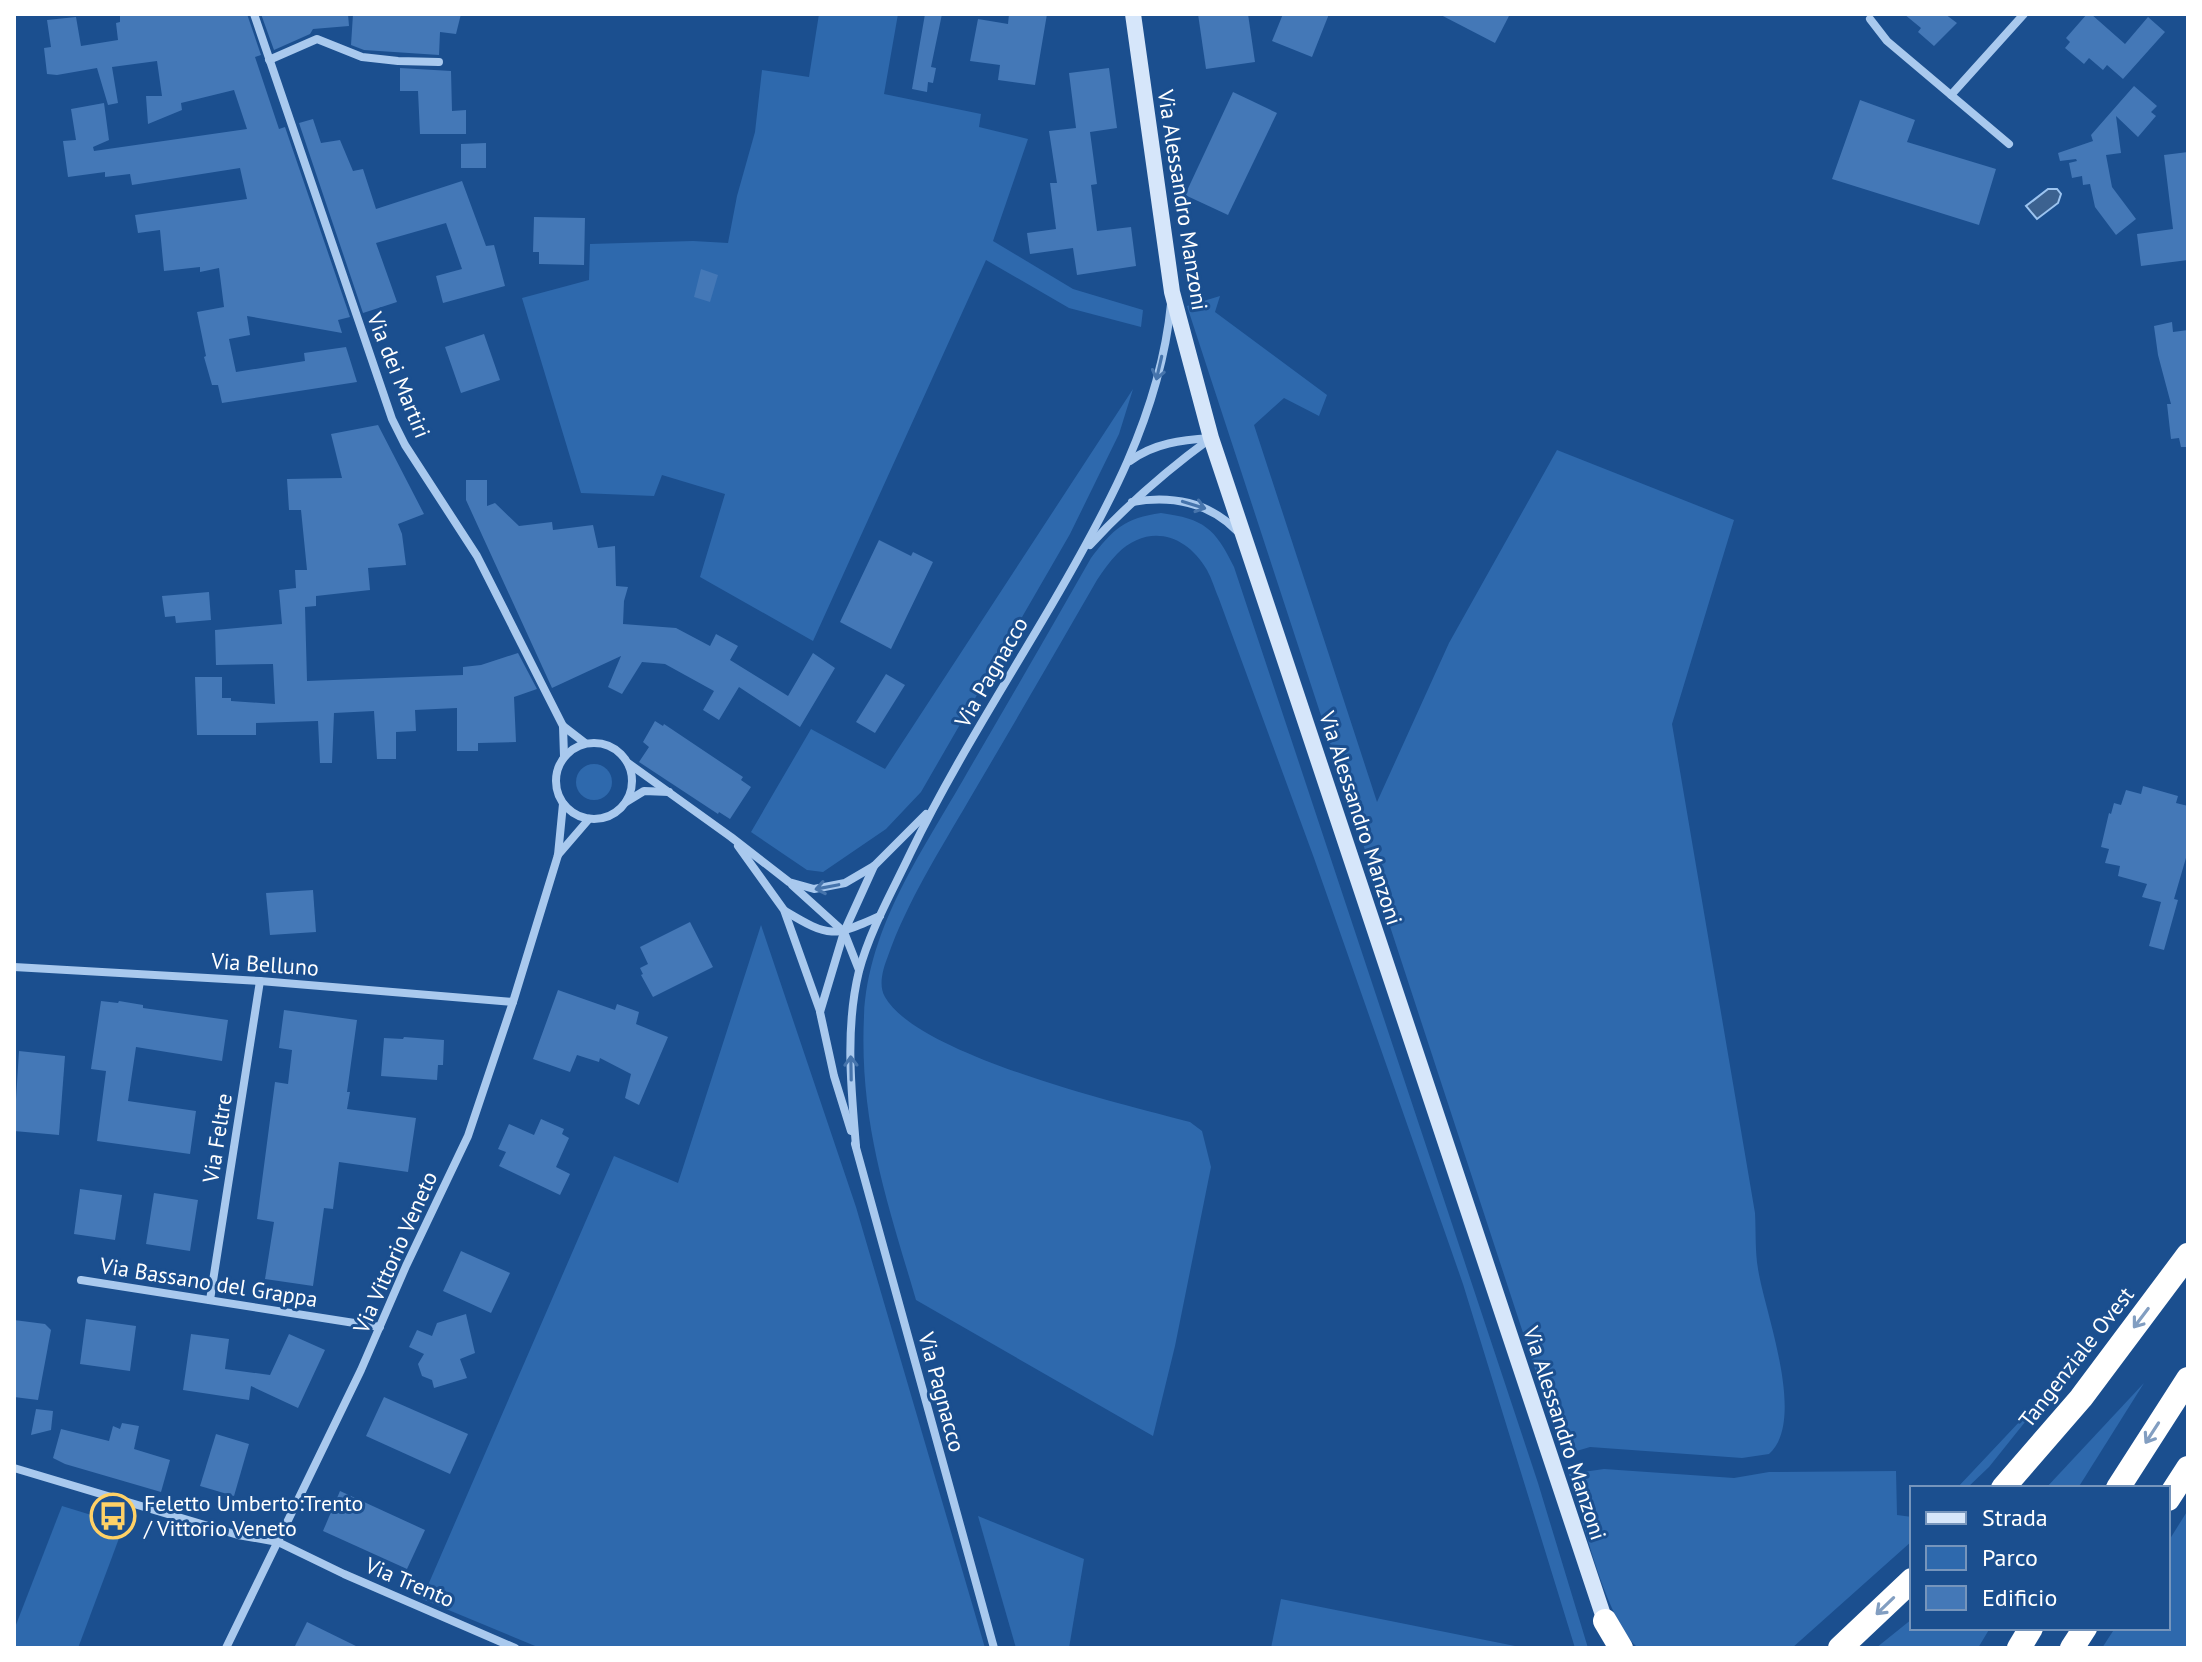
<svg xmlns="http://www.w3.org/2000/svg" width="2202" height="1662" font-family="'PT Sans',sans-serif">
<rect width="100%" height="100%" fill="#1b4f8f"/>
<!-- green -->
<g fill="#2e69ad">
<path d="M819 14H898L884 94 981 114 979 127 1028 139 993 241 1073 289 1143 310 1141 327 1069 308 986 260 813 641 700 577 725 494 662 475 654 496 581 493 522 298 589 280 590 244 693 241 728 243 737 196 755 132 762 70 809 77Z"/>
<path d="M1220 296 1215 312 1327 395 1319 416 1284 398 1254 425 1377 802 1449 643 1557 450 1734 520 1672 724 1755 1213C1756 1232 1755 1251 1758 1269 1765 1313 1807 1420 1769 1454L1742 1458 1590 1447 1563 1455 1187 306Z"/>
<path d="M1133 389 1119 434 1070 534 921 792 886 829 823 872 807 870 751 832 811 729 885 769Z"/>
<path d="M1161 513C1204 519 1215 528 1234 567L1538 1483 1588 1648H1575L1463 1284 1314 858 1219 599C1215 590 1212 579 1207 570 1186 534 1148 523 1117 554 1109 562 1103 571 1097 580 1055 653 1012 727 969 800 940 850 907 902 888 956 883 969 878 985 885 997 917 1055 1124 1105 1190 1122L1202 1131 1211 1167 1175 1346 1153 1436 916 1300C887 1201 859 1122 864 1016 868 926 924 849 967 773 1009 701 1050 630 1091 558 1113 529 1125 518 1161 513Z"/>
<circle cx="594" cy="782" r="18"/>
<path d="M761 925 856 1207 985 1648H540L422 1599 614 1156 678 1183Z"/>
<path d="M2080 1353 1989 1467 1967 1488H1957L2040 1400Z"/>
<path d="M2144 1383 2078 1488H2046Z"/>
<path d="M1604 1469 1734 1478 1769 1472 1896 1471 1897 1515 1912 1517V1541L1792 1648H1638C1605 1619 1583 1520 1569 1474Z"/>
<path d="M62 1506 124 1525 78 1648H14V1630Z"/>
<path d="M2188 1510V1648H2102L2115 1628H2168V1542Z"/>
<path d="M978 1516 1084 1559 1069 1648H1016Z"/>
<path d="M1281 1599 1525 1648H1271Z"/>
<path d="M1912 1619V1628H1990L1978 1648H1876Z"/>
</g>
<!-- water -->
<path fill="#3c6290" stroke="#9cc4f0" stroke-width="2" d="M2048 189H2057L2061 194 2058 203 2037 219 2026 206Z"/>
<!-- building -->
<g fill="#4478b7">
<path d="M120 14H247L261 55 255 57 279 129 285 127 350 317 338 320 342 333 247 316 250 335 229 339 236 372 305 361 304 353 346 347 357 382 222 403 218 385H212L204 357 206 356 197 312 224 307 219 268 200 272V267L164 271 160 230 138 233 135 215 247 199 240 168 132 185 130 174 105 177V172L68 177 63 141 76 140 71 109 104 103 109 140 93 147 94 151 247 129 234 90 181 103 182 110 148 124 146 96H162L157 61 112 67 118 103 108 105 97 68 57 75 47 74 44 48 51 47 47 20 76 17 81 46 118 40 116 23 120 22Z"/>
<path d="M261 14H348L349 26 313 29 310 34 274 50Z"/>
<path d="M353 14H461L456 34 440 32 439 55 364 50 351 45Z"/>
<path d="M925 14H942L931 67 936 68 933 83 928 82 927 92 912 89Z"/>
<path d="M1009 14H1047L1035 85 998 80 1000 65 970 61 978 19 1008 24Z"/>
<path d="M1198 14H1248L1255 62 1206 69Z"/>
<path d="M1283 14H1329L1312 57 1272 41Z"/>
<path d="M1439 14H1510L1495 43Z"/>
<path d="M1904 14H1945L1957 23 1934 46 1918 32 1921 28Z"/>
<path d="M2087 14H2091L2125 44 2148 17 2165 32 2123 79 2107 65 2103 70 2089 58 2084 64 2065 48 2070 42 2066 38Z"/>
<path d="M400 68 451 71 452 111 466 110V134H420L418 91H400Z"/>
<path d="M1109 68 1117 128 1090 132 1097 184 1091 185 1097 231 1131 227 1136 266 1077 275 1073 248 1030 254 1027 233 1056 229 1050 183H1057L1049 131 1076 128 1069 73Z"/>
<path d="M2134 86 2157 106 2151 112 2156 116 2138 137 2116 116 2121 153 2106 155 2112 187 2136 219 2116 235 2095 207 2090 184 2083 185 2082 176 2072 178 2069 163 2077 161 2076 159 2060 161 2058 153 2093 141 2091 135Z"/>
<path d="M1233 92 1277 113 1228 215 1185 195Z"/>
<path d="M1860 100 1915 120 1907 142 1996 169 1979 225 1832 179Z"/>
<path d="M313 119 321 143 340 140 353 171 363 169 376 209 462 181 486 246 494 245 505 286 443 303 436 276 462 269 446 223 376 243 397 302 363 313 299 123Z"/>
<path d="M486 143V168H461V144Z"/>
<path d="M2188 152V260L2141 266 2137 234 2173 229 2164 155Z"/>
<path d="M534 217 585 218 584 265 539 264V252H533Z"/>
<path d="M701 269 718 275 710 302 694 297Z"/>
<path d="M2172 322 2173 332 2188 330V447H2181L2179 438 2171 439 2167 404H2171L2158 355 2154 326Z"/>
<path d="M484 334 500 380 461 393 445 347Z"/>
<path d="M378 425 424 514 398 524 402 534 406 565 368 568 370 590 316 596V606L305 607 307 681 463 675V667L481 665 518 653 537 689 514 697 516 742 478 743V751H457V708L415 710 416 731 396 732V759H377L374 711 334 713 332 763H320L318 721 256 723V735H197L195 677H222V698H231V701L275 704 273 664 216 665 215 630 282 624 279 590 296 588 295 570H307L301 510H289L287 479 342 478 331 434Z"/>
<path d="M466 480H487V506L495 503 519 526 552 522 553 530 593 525 598 548 615 546 616 586 628 587 624 601 623 624 676 628 710 646 716 634 738 646 730 660 788 696 813 653 835 668 800 727 739 687 719 720 703 710 714 691 665 664 642 662 622 694 608 687 621 656 552 688 466 500Z"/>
<path d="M879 540 911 556 913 552 933 562 891 649 840 622Z"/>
<path d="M209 592 211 620 176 623 175 616 165 617 162 596Z"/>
<path d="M886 674 905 685 875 733 856 722Z"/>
<path d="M655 721 663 726 664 724 743 777 741 780 751 787 730 819 719 812 718 814 639 762 649 747 643 742Z"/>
<path d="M2143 786 2178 796 2176 803 2188 806V851L2174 899 2178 900 2164 950 2149 946 2161 902 2142 897 2147 884 2118 876 2120 866 2105 863 2109 849 2101 847 2109 813 2111 814 2114 803 2121 805 2126 790 2141 794Z"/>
<path d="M313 890 316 932 270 935 266 893Z"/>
<path d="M690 922 713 967 653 997 641 975 643 974 640 968 648 964 640 947Z"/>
<path d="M558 990 615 1010 617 1004 639 1012 636 1024 668 1037 639 1105 625 1098 631 1074 600 1058 599 1062 577 1055 570 1072 533 1059Z"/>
<path d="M101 1001 118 1003 119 1001 143 1005V1008L228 1020 222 1061 136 1047 128 1101 196 1111 190 1154 97 1141 106 1071 91 1069Z"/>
<path d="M284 1010 357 1020 347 1092H350L347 1109 416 1118 408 1172 339 1162 333 1209 324 1208 313 1286 265 1279 274 1222 257 1219 275 1082 288 1084 292 1050 279 1048Z"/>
<path d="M404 1037 444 1040 443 1065H438L437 1080 381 1076 384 1038 403 1039Z"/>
<path d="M19 1051 65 1056 59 1135 14 1131Z"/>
<path d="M541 1119 564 1129 562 1134 569 1138 556 1167 570 1174 560 1195 499 1166 506 1152 498 1149 509 1124 534 1135Z"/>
<path d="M80 1189 122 1195 115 1240 74 1234Z"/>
<path d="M154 1193 198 1200 190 1251 146 1244Z"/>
<path d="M461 1251 510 1273 491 1313 443 1291Z"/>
<path d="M466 1314 475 1353 460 1359 467 1378 434 1388 432 1380 422 1376 418 1364 424 1354 409 1347 417 1330 432 1336 437 1323Z"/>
<path d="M86 1319 136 1326 130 1371 80 1364Z"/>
<path d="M14 1320 45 1324 51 1330 38 1400 14 1397Z"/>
<path d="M191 1334 229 1339 225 1369 270 1375 289 1334 325 1350 298 1408 251 1386 249 1400 183 1390Z"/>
<path d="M384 1397 468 1434 450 1474 366 1436Z"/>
<path d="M36 1409 53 1411 51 1430 31 1435Z"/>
<path d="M122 1423 139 1426 134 1449 170 1460 161 1492 65 1464 53 1458 61 1429 109 1441 113 1426 120 1429Z"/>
<path d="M216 1434 249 1444 234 1496 200 1486Z"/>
<path d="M340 1491 425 1530 407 1569 323 1531Z"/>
<path d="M307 1622 360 1648H294Z"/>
</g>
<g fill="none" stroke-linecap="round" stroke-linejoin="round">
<!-- street -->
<g stroke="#a9c9ee" stroke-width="8">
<path d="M254 14 392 419 405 445 477 556 563 726 585 743"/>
<path d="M1870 19 1887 41 2009 144"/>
<path d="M269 60 317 39 362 57 398 61 439 62"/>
<path d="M1951 95 2024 14"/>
<path d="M1130 461C1154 443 1182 440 1211 438"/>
<path d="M1132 502C1171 495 1209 502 1237 531"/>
<path d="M1090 545C1127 505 1167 470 1211 438"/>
<path d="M563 726 564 756"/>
<circle cx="594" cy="781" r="38"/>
<path d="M628 763 731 837 789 882 814 889 845 883 874 866 926 814"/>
<path d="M626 802 644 791 669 792"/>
<path d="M738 846 784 910 820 1011"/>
<path d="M558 855 589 819"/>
<path d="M792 885 844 932 859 970"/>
<path d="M785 911C830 938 833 937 880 916"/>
<path d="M14 967 260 981 513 1002"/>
<path d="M851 1131 834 1076 820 1012 844 932 874 866"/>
<path d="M855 1144 994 1648"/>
<path d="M856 1146C851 1088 845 1028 859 971 870 930 892 892 910 854 951 769 1003 688 1051 606 1106 512 1160 415 1171 304"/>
<path d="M81 1280 380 1327"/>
<path d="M210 1300 260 981"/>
<path d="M14 1468 238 1535 278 1542 344 1574 515 1648"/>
<path d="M226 1648 361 1370 406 1266 468 1136 513 1002 558 855 563 804"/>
</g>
<!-- secondary -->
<path stroke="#d6e6fa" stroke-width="16" d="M1133 14 1172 292 1211 438 1605 1621"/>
<!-- highway -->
<g stroke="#fff" stroke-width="24">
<path d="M2003 1488 2081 1398 2188 1255"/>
<path d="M2118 1488 2188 1379"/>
<path d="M2168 1499 2188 1468"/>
<path d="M1605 1621 1621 1648"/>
<path d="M1840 1648 1912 1580"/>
<path d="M2019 1648 2031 1628"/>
<path d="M2072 1648 2085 1628"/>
</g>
</g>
<!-- one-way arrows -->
<defs><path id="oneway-shaft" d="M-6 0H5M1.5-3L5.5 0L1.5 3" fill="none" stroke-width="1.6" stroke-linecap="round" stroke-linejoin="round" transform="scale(2)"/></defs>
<g stroke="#4674ac">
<use href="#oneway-shaft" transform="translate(1159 368) rotate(103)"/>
<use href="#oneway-shaft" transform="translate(1194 505) rotate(17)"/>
<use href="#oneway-shaft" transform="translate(827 887) rotate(169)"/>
<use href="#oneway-shaft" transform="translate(851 1068) rotate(-91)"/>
</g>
<g stroke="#829ec1">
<use href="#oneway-shaft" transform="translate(2141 1318) rotate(127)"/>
<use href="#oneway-shaft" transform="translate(2152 1433) rotate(123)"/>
<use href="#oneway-shaft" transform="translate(1885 1606) rotate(136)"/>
</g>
<!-- icons -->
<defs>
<g id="bus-ring" transform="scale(2.3)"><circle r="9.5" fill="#1b4f8f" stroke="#ffd166" stroke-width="1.5"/><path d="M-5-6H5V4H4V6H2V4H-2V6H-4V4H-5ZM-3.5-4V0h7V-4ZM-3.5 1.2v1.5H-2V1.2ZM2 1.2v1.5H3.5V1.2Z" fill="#ffd166"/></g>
</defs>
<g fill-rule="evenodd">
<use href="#bus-ring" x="113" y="1516"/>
</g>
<g text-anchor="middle" stroke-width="6" stroke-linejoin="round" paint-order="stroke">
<!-- street labels -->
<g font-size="22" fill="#fff" stroke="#1b4f8f">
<text transform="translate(1183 200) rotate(81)" y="8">Via Alessandro Manzoni</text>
<text transform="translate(399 375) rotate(68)" y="8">Via dei Martiri</text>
<text transform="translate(991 672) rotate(-60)" y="8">Via Pagnacco</text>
<text transform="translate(1361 818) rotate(72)" y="8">Via Alessandro Manzoni</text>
<text transform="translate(265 964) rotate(4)" y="8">Via Belluno</text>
<text transform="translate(217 1138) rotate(-81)" y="8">Via Feltre</text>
<text transform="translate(395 1252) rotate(-66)" y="8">Via Vittorio Veneto</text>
<text transform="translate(209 1282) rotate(9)" y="8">Via Bassano del Grappa</text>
<text transform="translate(2076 1357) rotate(-52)" y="8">Tangenziale Ovest</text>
<text transform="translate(942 1392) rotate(75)" y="8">Via Pagnacco</text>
<text transform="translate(1565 1433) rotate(72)" y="8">Via Alessandro Manzoni</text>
<text transform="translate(410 1582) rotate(23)" y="8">Via Trento</text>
</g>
<!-- poi labels -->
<g font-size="22" fill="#fff" stroke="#1b4f8f" text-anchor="start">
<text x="144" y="1511">Feletto Umberto:Trento<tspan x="144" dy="25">/ Vittorio Veneto</tspan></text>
</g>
</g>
<!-- border -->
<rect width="2202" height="1662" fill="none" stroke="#ffffff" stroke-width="32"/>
<!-- legend -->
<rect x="1910" y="1486" width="260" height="144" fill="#1b4f8f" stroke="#7695bc" stroke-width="2"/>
<rect x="1926" y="1512" width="40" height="12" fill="#d6e6fa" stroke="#7695bc" stroke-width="2"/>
<text x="1982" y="1526" font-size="24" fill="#ffffff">Strada</text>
<rect x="1926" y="1546" width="40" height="24" fill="#2e69ad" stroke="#7695bc" stroke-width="2"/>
<text x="1982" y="1566" font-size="24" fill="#ffffff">Parco</text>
<rect x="1926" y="1586" width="40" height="24" fill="#4478b7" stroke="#7695bc" stroke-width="2"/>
<text x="1982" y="1606" font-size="24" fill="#ffffff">Edificio</text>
</svg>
